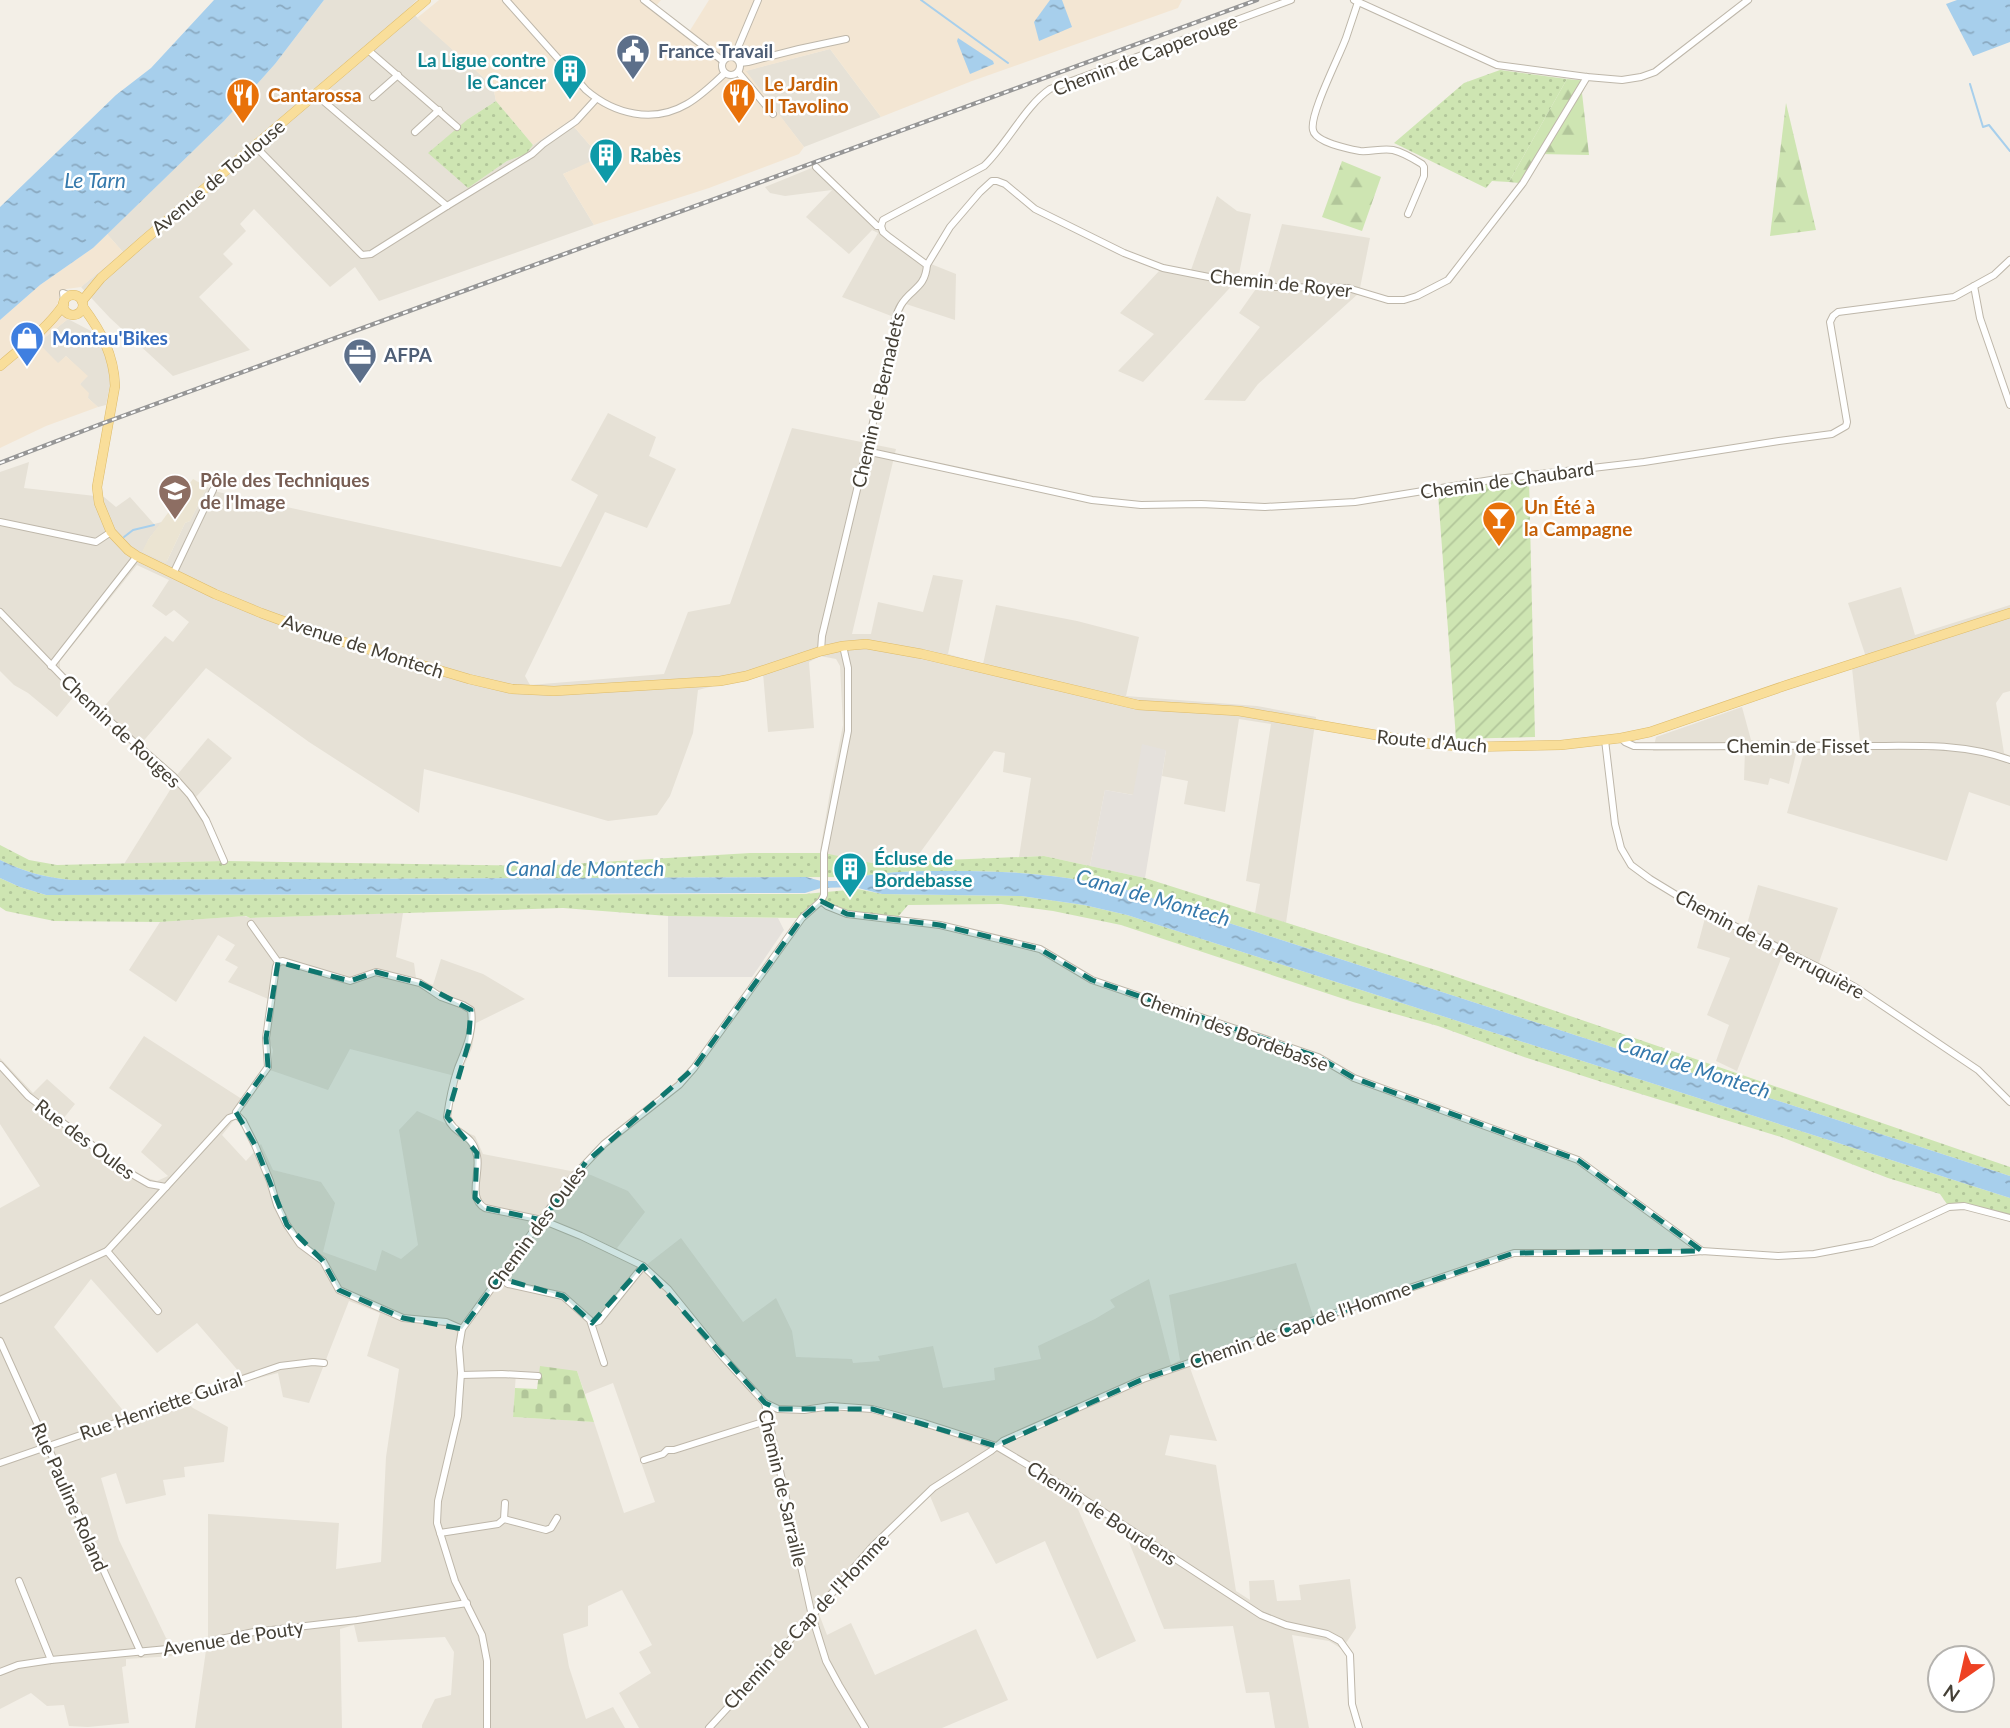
<svg xmlns="http://www.w3.org/2000/svg" width="2010" height="1728" font-family="Lato,sans-serif">
<defs>
<pattern id="grass-dots" width="8" height="8" patternUnits="userSpaceOnUse" patternTransform="scale(1.75)"><rect width="8" height="8" fill="#cee5b2"/><path d="M2 2h.1M6 6h.1" fill="none" stroke="#b2c69a" stroke-width="1.8" stroke-linecap="round"/></pattern>
<pattern id="forest-firs" width="22" height="20" patternUnits="userSpaceOnUse" patternTransform="scale(1.75)"><rect width="22" height="20" fill="#cee5b2"/><path d="M5 1l3.5 6h-7zM16 11l3.5 6h-7z" fill="#b2c69a"/></pattern>
<pattern id="cemetery-stones" width="16" height="16" patternUnits="userSpaceOnUse" patternTransform="scale(1.75)"><rect width="16" height="16" fill="#cee5b2"/><path d="M2 7V4a2 2 0 0 1 4 0v3zM10 15v-3a2 2 0 0 1 4 0v3z" fill="#b2c69a"/></pattern>
<pattern id="garden-furrows" width="10" height="10" patternUnits="userSpaceOnUse" patternTransform="scale(1.75)"><rect width="10" height="10" fill="#cee5b2"/><path d="M-1 1l2-2M0 10L10 0M9 11l2-2" fill="none" stroke="#b2c69a"/></pattern>
<pattern id="water-ripples" width="26" height="14" patternUnits="userSpaceOnUse" patternTransform="scale(1.75)"><rect width="26" height="14" fill="#a7cfec"/><path d="M2 4q2-2 4 0t4 0M15 11q2-2 4 0t4 0" fill="none" stroke="#8aa9c0"/></pattern>
</defs>
<rect width="100%" height="100%" fill="#f3efe7"/>
<!-- residential -->
<g fill="#e6e1d6" fill-rule="evenodd">
<path d="M324 0H417L408 9 493 86 496 101 468 119V188L507 161 526 154 533 145 569 121 601 158 563 174 594 225 379 301 355 267 330 287 254 209 240 224 246 231 223 254 233 264 199 297 250 350 173 376 110 318 81 287 123 252 107 234 224 121 275 64Z"/>
<path d="M830 49 881 117 804 147 745 71Z"/>
<path d="M819 165 885 230 931 264 956 274 955 320 906 304 899 319 842 297 878 233 872 230 849 254 806 217 832 190 785 196 770 193 765 187Z"/>
<path d="M1217 196 1237 211 1251 214 1238 279 1143 382 1118 371 1154 334 1120 313 1160 270 1162 264 1191 270Z"/>
<path d="M1282 224 1370 238 1359 293 1258 384 1245 401 1204 400 1260 327 1239 313 1260 283 1266 282Z"/>
<path d="M68 319 91 331 104 350 109 366 110 385 106 405 98 407 88 398 80 384 87 376 66 356 58 364 38 343Z"/>
<path d="M608 413 656 437 649 456 676 469 647 528 605 512 525 676 530 685 664 674 688 612 730 604 792 428 896 449 852 634H871L878 602 923 612 933 575 963 580 948 654 983 664 996 605 1077 621 1139 637 1126 696 1257 706 1316 717 1286 923 1255 913 1260 884 1246 881 1271 724 1239 719 1225 812 1184 804 1188 781 1162 776 1166 750 1134 795 1105 790 1090 866 1044 856 1019 857 1031 778 1003 772 1005 753 994 751 914 861 872 863 831 855 820 851 830 792 843 725 840 666 836 659 820 656 809 662 814 728 768 732 763 673 698 690 693 733 670 796 657 815 608 821 512 793 424 769 419 813 309 742 206 668 140 745 101 710 165 636 173 642 189 622 174 610 166 616 152 606 169 580 137 565 60 661V672L80 689 57 717 28 693 14 685 0 671V472L29 462 24 488 104 497 116 507 130 497 154 524 162 522 148 540 167 561 185 523 190 521 207 487 218 492 561 567 598 495 571 480Z"/>
<path d="M1901 587 1915 635 2010 605V691L2003 693 1996 703 2004 753 2010 756V806L1969 792 1947 861 1787 813 1805 749H1797L1789 784 1770 778 1768 785 1744 780 1745 749 1653 751 1656 737 1742 707 1751 740 1860 742 1852 668 1868 663 1848 603Z"/>
<path d="M208 738 232 758 196 797 177 775Z"/>
<path d="M175 782 190 799 210 834 221 861 124 864Z"/>
<path d="M1758 885 1838 908 1816 971 1783 954 1737 1071 1716 1061 1729 1025 1707 1015 1730 958 1697 948 1708 907 1746 928Z"/>
<path d="M403 913 396 957 414 963 416 978 433 985 441 959 483 974 525 999 476 1023 472 1048 459 1077 350 1049 328 1090 270 1070 273 1050 268 1038 273 1001 228 982 238 967 225 960 235 945 218 935 176 1002 129 970 160 922 244 916 250 918Z"/>
<path d="M144 1036 248 1103 222 1135 246 1161 261 1144 273 1170 321 1182 335 1203 323 1252 376 1271 382 1250 401 1259 418 1245 399 1130 417 1111 475 1136 483 1154 591 1175 628 1191 645 1212 617 1248 645 1266 681 1238 743 1322 776 1298 792 1331 796 1357 852 1359 853 1363 880 1361 878 1356 933 1346 943 1388 995 1380 994 1368 1041 1359 1038 1346 1095 1319 1115 1307 1110 1300 1149 1279 1171 1365 1180 1360 1169 1295 1296 1263 1316 1325 1190 1368 1217 1441 1170 1435 1165 1455 1216 1465 1236 1591 1250 1600 1249 1581 1274 1580 1277 1601 1301 1600 1299 1585 1350 1579 1356 1628 1342 1649 1329 1641 1292 1635 1309 1728H1275L1269 1692 1246 1693 1233 1626 1164 1629 1124 1530 1074 1500 1136 1641 1097 1659 1045 1541 996 1564 968 1512 941 1522 930 1496 866 1557 819 1614 827 1635 851 1623 875 1675 976 1629 1008 1700 942 1728H639L619 1693 651 1673 639 1652 652 1645 622 1590 588 1606V1626L563 1634 569 1667 586 1719 613 1707 625 1728H422V1725L435 1699 451 1695 454 1652 445 1637 358 1642 354 1625 340 1629 342 1728H195L208 1636V1514L339 1523 336 1569 381 1562 386 1457 399 1369 367 1356 380 1313 349 1301 309 1403 283 1397 278 1373 247 1381 197 1323 157 1353 91 1279 54 1327 126 1414 179 1395 193 1408 228 1427 224 1462 184 1467 185 1477 163 1480 166 1495 126 1504 116 1473 101 1478 119 1540 166 1638 173 1642 174 1656 126 1659V1666L122 1667 129 1723 88 1727 69 1726 64 1705 47 1706 31 1693 0 1709V1208L40 1186 0 1124V1058L33 1093 47 1079 75 1104 63 1119 141 1176 157 1181 168 1176 141 1152 162 1125 109 1088ZM577 1371 585 1394 613 1383 655 1502 624 1513 594 1422 513 1417 516 1373 539 1374Z"/>
</g>
<!-- commercial -->
<g fill="#f3e6d3">
<path d="M439 0H661L656 6 689 32 709 0H1182L1178 8 972 81 881 117 830 49 746 71 804 147 799 154 709 188 594 225 563 174 600 157 569 121 533 145 496 101 493 86 417 18Z"/>
<path d="M107 234 123 252 81 287 66 289 60 294 57 306 68 319 38 343 58 363 66 356 88 376 80 384 89 393 88 398 98 407 46 426 0 448V320L40 285 93 248Z"/>
</g>
<!-- industrial -->
<g fill="#e5e1dc">
<path d="M1142 744 1166 750 1145 878 1090 866 1105 790 1133 795Z"/>
<path d="M668 916 778 918 784 930 752 977H668Z"/>
</g>
<!-- education -->
<path fill="#ebe4d2" d="M193 479 207 487 190 521 185 523 166 563 142 552 148 540Z"/>
<!-- grass -->
<g fill="url(#grass-dots)">
<path d="M1500 70 1567 79 1509 182 1492 181 1486 188 1394 143 1464 83Z"/>
<path d="M496 101 533 145 526 154 507 161 468 188 428 153 468 119Z"/>
<path d="M0 845 29 860 57 865 224 861 537 866 750 853H824L872 863 1044 856 1145 878 1442 972 2010 1167V1176L1124 889C1062 874 1013 871 951 871 920 871 889 871 858 877L71 880C43 877 25 872 0 860Z"/>
<path d="M0 878 20 887 46 895 805 894 858 889 882 894 1021 896 1084 905 1127 915 2010 1198V1218L1964 1206 1949 1207 1940 1194 1888 1178 1781 1137 1605 1083 1524 1057 1438 1026 1353 1002 1121 925 1053 911 1001 904 908 905 896 919 847 914 821 901 802 918 668 916 563 908 250 918 246 916 160 922 54 921 6 911 0 907Z"/>
</g>
<!-- forest -->
<g fill="url(#forest-firs)">
<path d="M1567 79 1588 81 1582 93 1589 155 1539 154 1519 183 1509 182Z"/>
<path d="M1786 103 1816 230 1770 236Z"/>
<path d="M1342 161 1381 177 1362 231 1322 217Z"/>
</g>
<!-- cemetery -->
<path fill="url(#cemetery-stones)" d="M540 1366 577 1371 594 1422 513 1417 515 1388 537 1389Z"/>
<!-- garden -->
<path fill="url(#garden-furrows)" d="M1529 478 1535 737 1456 739 1438 493Z"/>
<!-- water -->
<g fill="url(#water-ripples)">
<path d="M214 0H324L275 64 224 121 93 248 40 285 0 320V207L116 95 151 68Z"/>
<path d="M1050 0H1062L1072 27 1039 41 1034 22Z"/>
<path d="M1957 0H2010V42L1973 56 1946 4Z"/>
<path d="M958 38 993 61 994 64 970 74 957 41Z"/>
<path d="M0 860C25 872 43 877 71 880L806 877 821 881H857L858 877C889 871 920 871 951 871 1013 871 1062 874 1124 889L2010 1176V1198L1127 915 1084 905 1021 896 882 894 854 887 821 888 805 893 46 895 20 887 0 878Z"/>
</g>
<g fill="none" stroke-linecap="round" stroke-linejoin="round">
<!-- stream -->
<g stroke="#a7cfec" stroke-width="2">
<path d="M921 0 1008 63"/>
<path d="M1970 84 1983 127 1989 125 2010 151"/>
<path d="M124 537 133 530 154 525"/>
</g>
<!-- minor casing -->
<g stroke="#beb7aa" stroke-width="8">
<g id="minor">
<path d="M506 0 586 90C614 114 653 124 687 104 701 96 713 84 725 73"/>
<path d="M644 0 723 61"/>
<path d="M1354 0 1497 65 1587 77 1622 80 1641 77 1655 72 1748 0"/>
<path d="M1358 2C1354 14 1350 26 1346 38 1340 55 1309 115 1313 130 1315 142 1349 149 1360 151 1371 152 1382 148 1393 150 1402 152 1414 159 1422 164L1424 167V176L1408 214"/>
<path d="M368 50 457 127"/>
<circle cx="731" cy="66" r="9"/>
<path d="M734 57 758 0"/>
<path d="M740 63 748 62 799 49 846 39"/>
<path d="M738 72 773 114"/>
<path d="M315 94 447 206 532 154 543 144 576 121 596 99"/>
<path d="M373 97 398 75"/>
<path d="M415 132 439 110"/>
<path d="M255 146 362 255 371 254 447 206"/>
<path d="M816 167 877 226H881L883 232 889 237 927 265C925 289 911 288 901 305 894 316 894 331 892 343L822 636 821 651"/>
<path d="M881 226 883 220 984 166C1007 144 1026 105 1050 89L1291 0"/>
<path d="M927 265 950 227 980 192 992 181H997L1005 184 1035 209 1124 253 1163 268 1229 281 1276 287 1348 288 1388 300H1404L1417 296 1448 280 1523 183 1587 77"/>
<path d="M1974 286 1980 318 2010 405"/>
<path d="M64 301 63 293 70 296"/>
<path d="M866 451 1092 500 1141 505 1201 504 1265 507 1355 502 1497 479 1644 462 1779 441 1832 434 1846 426 1847 422 1830 322 1833 316 1838 312 1954 297 1994 275 2010 260"/>
<path d="M0 522 96 542 111 532"/>
<path d="M173 574 213 490"/>
<path d="M0 612 80 695 173 776 190 795 206 820 224 861"/>
<path d="M51 666 137 556"/>
<path d="M1621 738 1625 742 1634 746C1712 747 1789 745 1866 746 1915 746 1964 743 2010 760"/>
<path d="M1605 740 1615 824 1621 848 1631 865 1650 879 1696 907 1820 968 1855 987 1978 1070 2010 1102"/>
<path d="M821 901 827 906 847 914 940 925 1040 949 1092 980 1318 1057 1354 1078 1578 1160 1702 1251"/>
<path d="M278 962 283 961 350 981 376 972 420 983 441 997 463 1005 471 1010C474 1032 466 1048 458 1068 453 1083 449 1102 447 1117 455 1137 472 1131 477 1156 481 1173 467 1198 485 1208L542 1220 581 1236 643 1266 668 1289 723 1357 765 1403 812 1616 826 1661 839 1685 865 1728"/>
<path d="M0 1065 28 1096 123 1169 149 1184 166 1187 229 1118 237 1115 236 1112 268 1067 266 1038 276 967 278 962 251 924"/>
<path d="M237 1115 243 1121 255 1145 270 1181 277 1205 287 1225 300 1244 323 1261 339 1290 403 1318 446 1322 462 1329"/>
<path d="M107 1251 158 1311"/>
<path d="M499 1278 508 1284 563 1296 590 1320 604 1363"/>
<path d="M0 1300 107 1251 166 1187"/>
<path d="M592 1323 599 1321 643 1266"/>
<path d="M0 1341 141 1653"/>
<path d="M461 1375 502 1374 538 1376"/>
<path d="M765 1403 778 1409 804 1410 831 1406 872 1409 924 1423 996 1446 1070 1490 1261 1615 1286 1625 1327 1634 1340 1641 1350 1655 1352 1704 1359 1728"/>
<path d="M644 1460 663 1454 667 1450H674L769 1420"/>
<path d="M0 1463 280 1366 313 1362 324 1363"/>
<path d="M504 1519 546 1530 551 1528 557 1518"/>
<path d="M440 1533 498 1524 504 1519 505 1503"/>
<path d="M19 1581 51 1660"/>
<path d="M0 1672 18 1665 51 1660 178 1648 254 1632 357 1620 467 1603"/>
<path d="M487 1728V1661L482 1635 455 1581 437 1523 438 1501 458 1416 461 1373 459 1347 462 1329 571 1179 604 1144 679 1085 694 1068 802 918 821 901 824 895V853L848 731V668L843 646"/>
<path d="M709 1728 812 1616 873 1546 933 1488 991 1451 1003 1441 1143 1379 1252 1341 1514 1253H1681L1702 1251 1778 1256 1814 1254 1872 1243 1949 1207 1964 1206 2010 1218"/>
</g>
</g>
<!-- primary casing -->
<g stroke="#ddbb6b" stroke-width="10">
<g id="primary">
<circle cx="73" cy="305" r="10"/>
<path d="M82 301 101 278 143 241 426 0"/>
<path d="M83 307C101 331 114 355 115 386L97 487 99 503 111 532 128 550 137 556 215 594 261 613 327 637 469 679 512 689 554 691 720 681 746 676 821 651 843 646 866 644 922 654 1138 705 1239 711 1422 743 1468 747 1561 745 1621 738 1650 732 1787 685 2010 613"/>
<path d="M0 366C22 347 47 329 64 304"/>
</g>
</g>
<!-- minor -->
<use href="#minor" stroke="#fff" stroke-width="6"/>
<!-- primary -->
<use href="#primary" stroke="#f9de9a" stroke-width="9"/>
<!-- rail casing -->
<g stroke="#969696" stroke-width="4.5">
<path id="rail" d="M0 463 101 424 1257 0"/>
</g>
<!-- rail -->
<use href="#rail" stroke="#fff" stroke-width="2" stroke-dasharray="5" stroke-linecap="butt"/>
</g>
<!-- marked area -->
<path fill="#0f766e" fill-opacity="0.2" stroke="#0f766e" stroke-width="5" stroke-dasharray="14 9" stroke-linejoin="round" d="M821 901 847 914 940 925 1040 949 1092 980 1318 1057 1354 1078 1578 1160 1702 1251 1514 1253 1143 1379 996 1446 872 1409H778L765 1403 643 1266 592 1323 563 1296 499 1278 462 1329 403 1318 339 1290 323 1261 287 1225 255 1145 236 1112 268 1067 266 1038 278 962 350 981 376 972 420 983 471 1010 468 1045 447 1117 477 1153 475 1198 485 1208 542 1220 586 1162 694 1068 802 918Z"/>
<!-- icons -->
<defs>
<g id="civic-pin" transform="scale(1.75)"><path d="M0 17L-7.5 6A9.5 9.5 0 1 1 7.5 6Z" fill="#5c6f8a" stroke="#fff"/><path d="M-.6-6.5H3V-4.5H.6V-3L4-1V1h2V6H-6V1h2V-1L-.6-3ZM-1.2 2.5V6h2.4V2.5Z" fill="#fff"/></g>
<g id="building-pin" transform="scale(1.75)"><path d="M0 17L-7.5 6A9.5 9.5 0 1 1 7.5 6Z" fill="#0f9aa8" stroke="#fff"/><path d="M-4-6H4V6H1V3H-1V6H-4ZM-2.5-4.3h1.7v1.8h-1.7ZM.8-4.3h1.7v1.8H.8ZM-2.5-1h1.7V.8h-1.7ZM.8-1h1.7V.8H.8Z" fill="#fff"/></g>
<g id="restaurant-pin" transform="scale(1.75)"><path d="M0 17L-7.5 6A9.5 9.5 0 1 1 7.5 6Z" fill="#e8710a" stroke="#fff"/><path d="M-5-6h1v4h1v-4h1v4h1v-4h1v5L-1.5 .5V6h-2V.5L-5-1ZM5-6V6H3V1.5H1.5Q1.5-4 5-6Z" fill="#fff"/></g>
<g id="shop-pin" transform="scale(1.75)"><path d="M0 17L-7.5 6A9.5 9.5 0 1 1 7.5 6Z" fill="#3f7fe0" stroke="#fff"/><path d="M-5-2.5h2.3a2.7 3.5 0 0 1 5.4 0H5L5.5 6h-11ZM-1.5-2.5h3a1.5 2.3 0 0 0-3 0Z" fill="#fff"/></g>
<g id="office-pin" transform="scale(1.75)"><path d="M0 17L-7.5 6A9.5 9.5 0 1 1 7.5 6Z" fill="#5c6f8a" stroke="#fff"/><path d="M-6-3h4V-5.5h4V-3h4V5H-6ZM-1-4.5V-3h2v-1.5ZM-6 0V1H6V0Z" fill="#fff"/></g>
<g id="university-pin" transform="scale(1.75)"><path d="M0 17L-7.5 6A9.5 9.5 0 1 1 7.5 6Z" fill="#8d6e63" stroke="#fff"/><path d="M0-5L7-2L0 1L-7-2ZM-4 1L0 2.5L4 1V4Q0 6-4 4Z" fill="#fff"/></g>
<g id="bar-pin" transform="scale(1.75)"><path d="M0 17L-7.5 6A9.5 9.5 0 1 1 7.5 6Z" fill="#e8710a" stroke="#fff"/><path d="M-6-5H6L.8 .8V4.5H3.5V6h-7V4.5H-.8V.8Z" fill="#fff"/></g>
</defs>
<g fill-rule="evenodd">
<use href="#civic-pin" x="633" y="51"/>
<use href="#building-pin" x="570" y="71"/>
<use href="#restaurant-pin" x="243" y="95"/>
<use href="#restaurant-pin" x="739" y="95"/>
<use href="#building-pin" x="606" y="155"/>
<use href="#shop-pin" x="27" y="338"/>
<use href="#office-pin" x="360" y="355"/>
<use href="#university-pin" x="175" y="491"/>
<use href="#bar-pin" x="1499" y="518"/>
<use href="#building-pin" x="850" y="869"/>
</g>
<g text-anchor="middle" stroke-width="5" stroke-linejoin="round" paint-order="stroke">
<!-- service labels -->
<g font-size="19" font-weight="bold" fill="#4e5e75" stroke="#fff" text-anchor="start">
<text x="658" y="58">France Travail</text>
<text x="384" y="362">AFPA</text>
</g>
<!-- street labels -->
<g font-size="19" fill="#454036" stroke="#fff">
<text transform="translate(1145 55) rotate(-21)" y="7">Chemin de Capperouge</text>
<text transform="translate(218 177) rotate(-40)" y="7">Avenue de Toulouse</text>
<text transform="translate(1281 283) rotate(6)" y="7">Chemin de Royer</text>
<text transform="translate(878 400) rotate(-77)" y="7">Chemin de Bernadets</text>
<text transform="translate(1507 480) rotate(-8)" y="7">Chemin de Chaubard</text>
<text transform="translate(363 646) rotate(18)" y="7">Avenue de Montech</text>
<text transform="translate(121 731) rotate(43)" y="7">Chemin de Rouges</text>
<text transform="translate(1432 741) rotate(5)" y="7">Route d'Auch</text>
<text x="1798" y="753">Chemin de Fisset</text>
<text transform="translate(1770 944) rotate(28)" y="7">Chemin de la Perruquière</text>
<text transform="translate(1234 1031) rotate(20)" y="7">Chemin des Bordebasse</text>
<text transform="translate(85 1139) rotate(37)" y="7">Rue des Oules</text>
<text transform="translate(536 1228) rotate(-53)" y="7">Chemin des Oules</text>
<text transform="translate(1300 1325) rotate(-19)" y="7">Chemin de Cap de l'Homme</text>
<text transform="translate(161 1406) rotate(-19)" y="7">Rue Henriette Guiral</text>
<text transform="translate(783 1488) rotate(77)" y="7">Chemin de Sarraille</text>
<text transform="translate(70 1497) rotate(66)" y="7">Rue Pauline Roland</text>
<text transform="translate(1102 1513) rotate(33)" y="7">Chemin de Bourdens</text>
<text transform="translate(806 1621) rotate(-47)" y="7">Chemin de Cap de l'Homme</text>
<text transform="translate(233 1638) rotate(-9)" y="7">Avenue de Pouty</text>
</g>
<!-- culture labels -->
<g font-size="19" font-weight="bold" fill="#0d838f" stroke="#fff" text-anchor="start">
<text x="546" y="67" text-anchor="end">La Ligue contre<tspan x="546" dy="22">le Cancer</tspan></text>
<text x="630" y="162">Rabès</text>
<text x="874" y="865">Écluse de<tspan x="874" dy="22">Bordebasse</tspan></text>
</g>
<!-- food labels -->
<g font-size="19" font-weight="bold" fill="#c56008" stroke="#fff" text-anchor="start">
<text x="764" y="91">Le Jardin<tspan x="764" dy="22">Il Tavolino</tspan></text>
<text x="268" y="102">Cantarossa</text>
<text x="1524" y="514">Un Été à<tspan x="1524" dy="22">la Campagne</tspan></text>
</g>
<!-- shop labels -->
<g font-size="19" font-weight="bold" fill="#366cbe" stroke="#fff" text-anchor="start">
<text x="52" y="345">Montau'Bikes</text>
</g>
<!-- education labels -->
<g font-size="19" font-weight="bold" fill="#785e54" stroke="#fff" text-anchor="start">
<text x="200" y="487">Pôle des Techniques<tspan x="200" dy="22">de l'Image</tspan></text>
</g>
<!-- water labels -->
<g font-size="21" font-style="italic" fill="#3579ac" stroke="#fff">
<text x="95" y="188">Le Tarn</text>
<text x="585" y="876">Canal de Montech</text>
<text transform="translate(1153 898) rotate(16)" y="7">Canal de Montech</text>
<text transform="translate(1694 1068) rotate(18)" y="7">Canal de Montech</text>
</g>
</g>
<!-- north arrow -->
<g transform="translate(1961 1679) rotate(214)"><circle r="33" fill="#ffffff" stroke="#b5b3af" stroke-width="2"/>
<path d="M0-5L12 26L0 18L-12 26Z" fill="#ee4223"/>
<text y="-10" font-size="19" font-weight="bold" text-anchor="middle" fill="#454036">N</text>
</g>
</svg>
